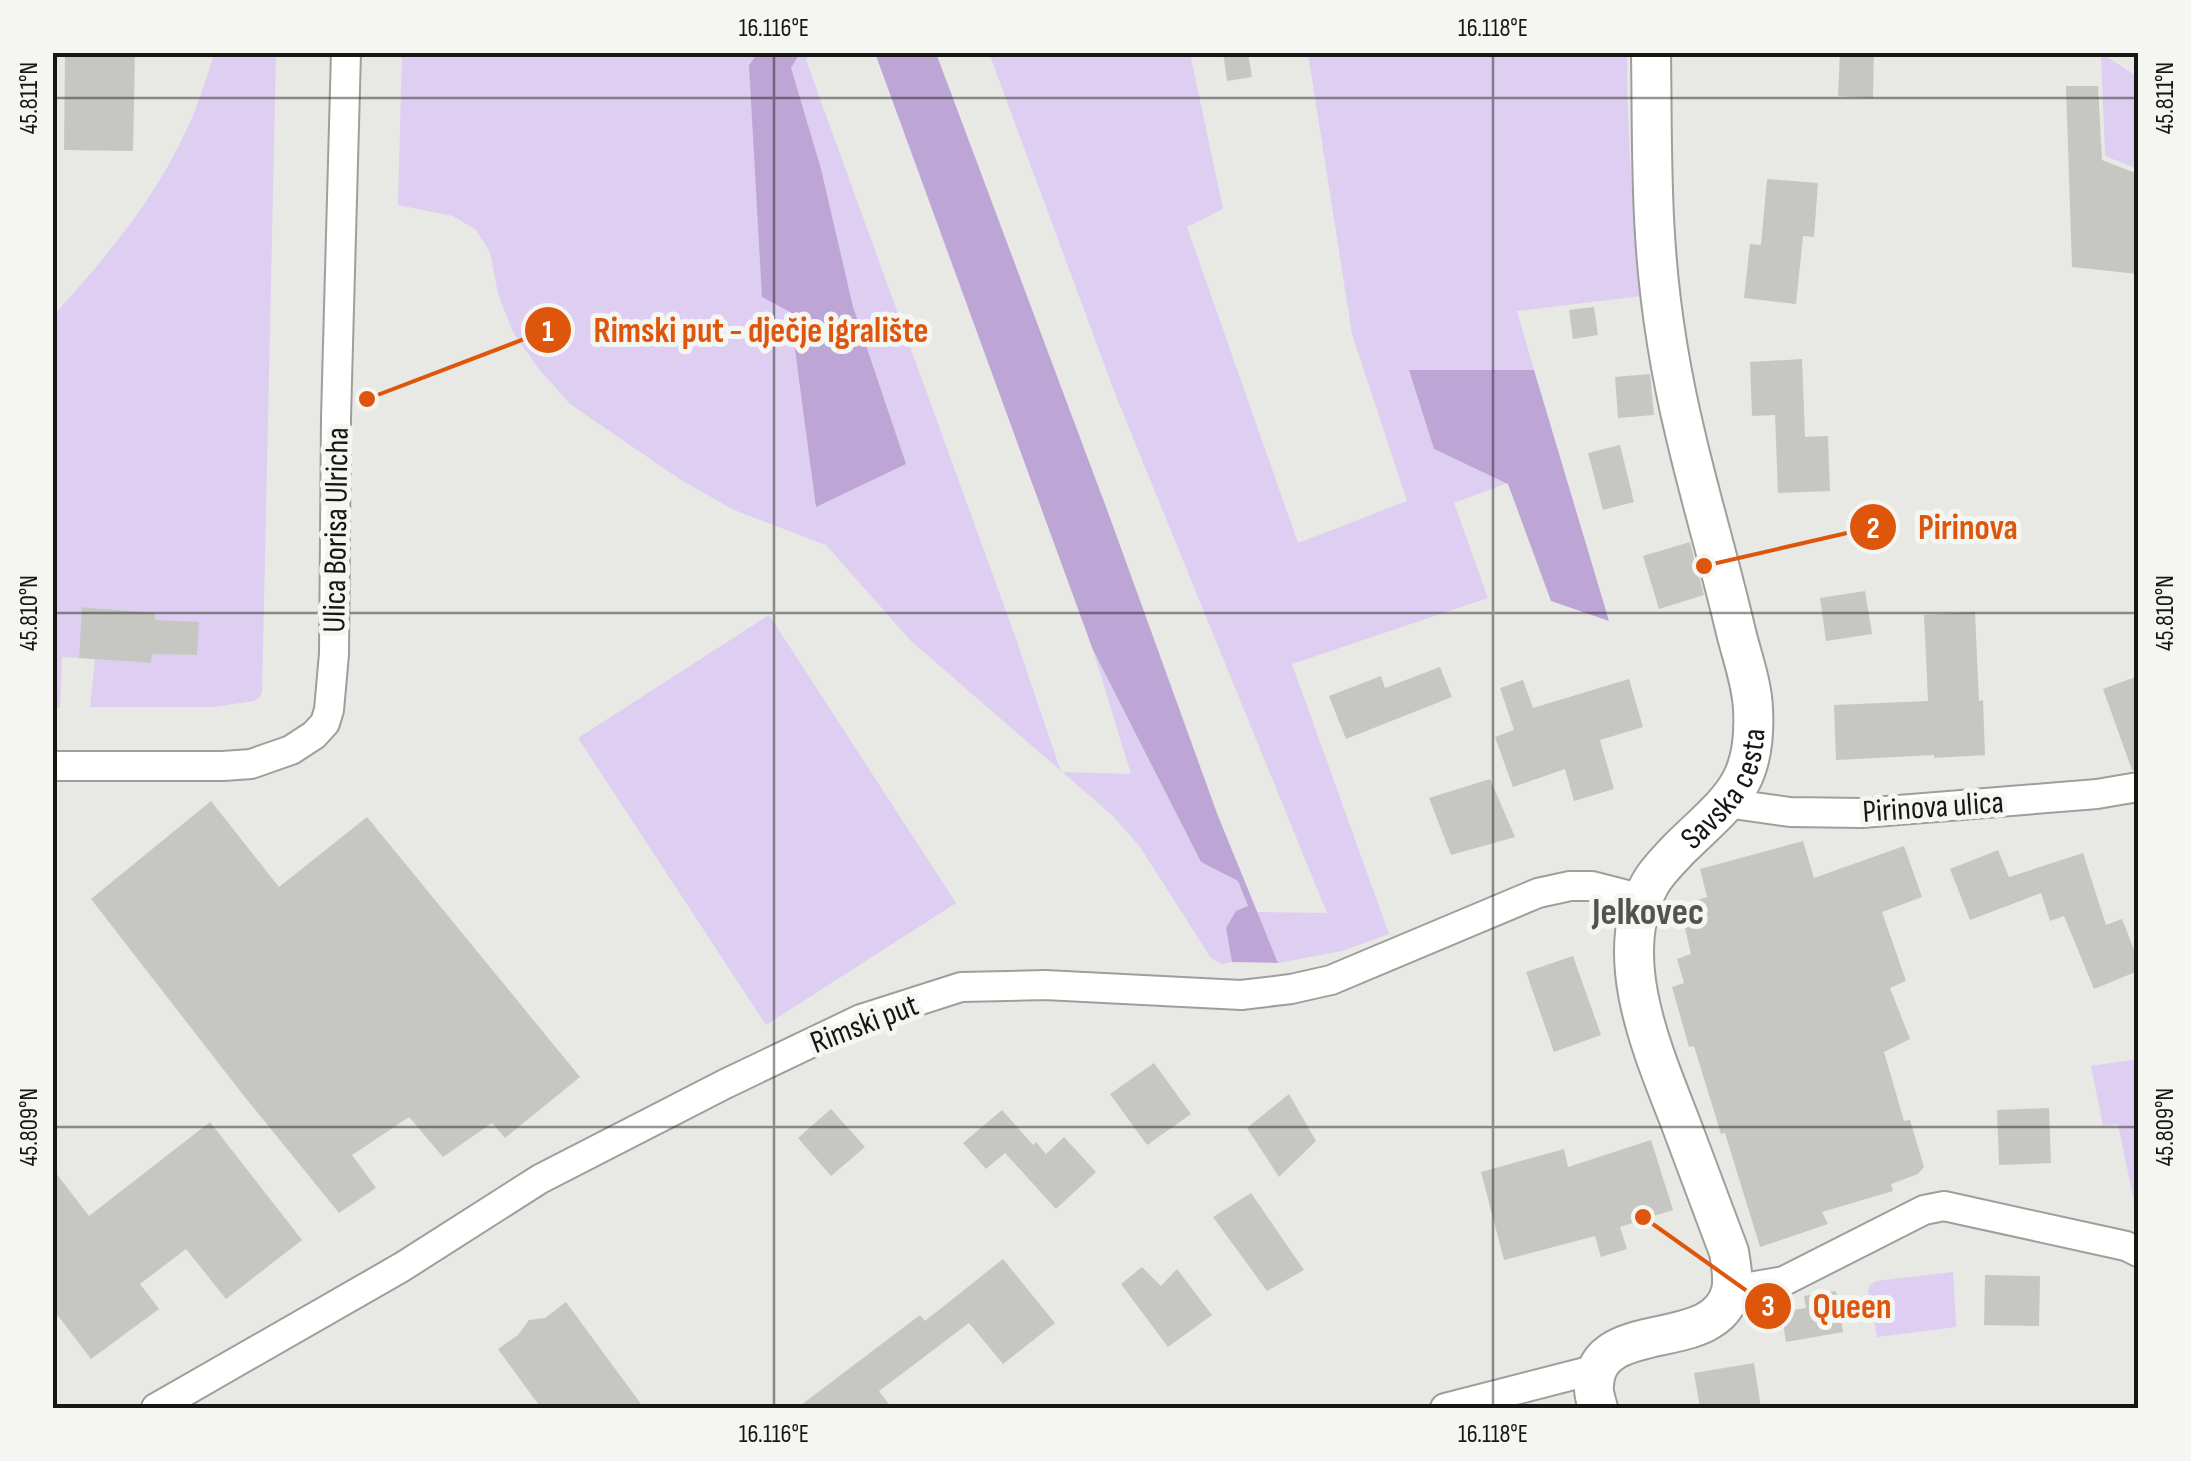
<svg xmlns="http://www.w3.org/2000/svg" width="2191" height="1461" font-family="'Sofia Sans Condensed',sans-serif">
<rect width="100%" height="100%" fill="#e8e8e5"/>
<!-- green -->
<g fill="#decef1">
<path d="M215 53H276L262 693 259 698 254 701 214 707H90L95 659 151 663 155 613 83 607 79 658 62 657 60 708H53V316C103 261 153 202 185 133 198 108 205 79 215 53Z"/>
<path d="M402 53H810L806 60 1015 636 1061 772 1131 774 1093 650 1201 862 1238 881 1248 906 1226 928 1232 962 1222 964 1211 958 1140 847 1113 816 911 641 826 545 734 510 681 480 570 404 538 368 513 332 498 294 490 252 476 230 453 216 398 205Z"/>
<path d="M989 53H1190L1223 209 1187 227 1298 543 1407 501 1352 334 1308 53H1627C1627 134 1633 214 1641 296L1517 311 1534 370H1410L1434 449 1507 483 1454 503 1488 598 1292 664 1389 934 1342 951 1278 963 1257 912 1327 913 1116 396Z"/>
<path d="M2101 53 2138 77V169L2105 156Z"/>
<path d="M769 615 956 903 766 1025 578 738Z"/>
<path d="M2138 1059V1220L2118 1124 2103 1126 2091 1066Z"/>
<path d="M1953 1272 1956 1327 1877 1337 1868 1291 1870 1285 1876 1281Z"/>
</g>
<!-- forest -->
<g fill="#bda5d6">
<path d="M758 53H800L791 68 821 169 853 307 906 464 816 507 790 312 762 297 749 65Z"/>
<path d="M875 53H936L1109 515 1218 816 1278 963 1232 962 1226 928 1236 911 1248 906 1238 881 1201 862 1093 650Z"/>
<path d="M1409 370H1534L1609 621 1551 601 1508 484 1434 449Z"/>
</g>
<!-- building -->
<g fill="#c6c7c3">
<path d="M65 52H135L133 151 64 150Z"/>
<path d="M1223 52H1248L1252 77 1227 81Z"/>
<path d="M1840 52H1874L1873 98 1838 96Z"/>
<path d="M2066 86H2098L2102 160 2138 174V274L2072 267Z"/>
<path d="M1767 179 1818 183 1814 237 1803 236 1796 304 1744 298 1750 244 1761 245Z"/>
<path d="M1594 307 1598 335 1573 339 1569 310Z"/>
<path d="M1802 359 1805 437 1828 436 1830 491 1778 493 1775 415 1752 416 1750 362Z"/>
<path d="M1650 374 1654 415 1618 418 1615 377Z"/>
<path d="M1620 445 1634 502 1603 510 1588 453Z"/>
<path d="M1690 542 1704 595 1659 609 1643 556Z"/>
<path d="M1865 591 1872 634 1826 641 1820 598Z"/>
<path d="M82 607 155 613V620L199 622 197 655 152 654 151 663 79 658Z"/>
<path d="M1975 612 1979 701 1983 700 1985 755 1934 758V755L1836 760 1834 705 1928 701 1924 615Z"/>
<path d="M1440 667 1452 697 1346 739 1329 696 1381 676 1385 688Z"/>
<path d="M2138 676V770H2132L2103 689Z"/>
<path d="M1629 679 1643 727 1600 740 1614 789 1574 801 1565 769 1513 787 1495 737 1514 730 1500 688 1523 680 1533 708Z"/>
<path d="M1490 779 1515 837 1451 855 1429 798Z"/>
<path d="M211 801 279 887 367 817 580 1077 505 1138 492 1123 443 1157 409 1117 352 1155 376 1188 339 1213 244 1096 91 899Z"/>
<path d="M1803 841 1814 878 1904 846 1922 897 1882 912 1906 981 1890 988 1910 1039 1884 1052 1904 1121 1910 1120 1924 1167 1918 1174 1891 1184 1893 1191 1822 1212 1828 1224 1760 1247 1725 1133 1721 1134 1694 1046 1689 1047 1672 987 1684 983 1677 959 1691 954 1685 928 1700 923 1694 901 1707 897 1700 869Z"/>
<path d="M1998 850 2009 877 2083 853 2106 925 2122 919 2138 960V971L2094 989 2064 916 2050 921 2041 893 1970 920 1950 869Z"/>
<path d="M1573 956 1601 1035 1554 1052 1526 972Z"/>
<path d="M1154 1063 1191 1114 1147 1145 1110 1094Z"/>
<path d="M1289 1094 1316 1141 1279 1177 1247 1128Z"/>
<path d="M2049 1108 2051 1163 1999 1165 1997 1110Z"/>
<path d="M831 1109 865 1147 831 1176 798 1138Z"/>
<path d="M1002 1110 1033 1145 1036 1142 1046 1154 1064 1137 1096 1172 1056 1209 1005 1153 986 1169 963 1143Z"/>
<path d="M210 1122 302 1240 226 1299 186 1249 140 1284 159 1309 91 1359 52 1308V1168L89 1216Z"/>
<path d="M1651 1140 1673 1210 1620 1227 1627 1249 1601 1257 1595 1236 1504 1260 1481 1172 1564 1149 1568 1167Z"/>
<path d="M1251 1193 1304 1270 1267 1291 1213 1217Z"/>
<path d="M1003 1259 1055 1323 1003 1364 969 1323 879 1391 892 1408H797L920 1315 925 1321Z"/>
<path d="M1142 1267 1161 1286 1177 1269 1212 1315 1168 1347 1121 1284Z"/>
<path d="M1985 1275 2040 1276 2039 1326 1984 1325Z"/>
<path d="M1836 1291 1843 1332 1786 1342 1781 1312 1806 1308 1804 1296Z"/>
<path d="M566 1302 644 1408H541L498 1349 518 1335 529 1320 545 1318Z"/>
<path d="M1754 1363 1761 1408H1700L1694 1373Z"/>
</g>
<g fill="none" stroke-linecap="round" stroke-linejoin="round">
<!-- street casing -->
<g stroke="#9e9e9b" stroke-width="32">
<g id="street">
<path d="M52 766H223L251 764 291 750 314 735 325 723 329 710 334 654 336 418 346 52"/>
<path d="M1726 803 1790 812 1862 813 2097 794 2138 787"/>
<path d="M1732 1290 1784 1281 1924 1210 1944 1206 2126 1246 2138 1252"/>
<path d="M156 1408 402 1267 540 1179 725 1084 861 1019 961 987 1045 985 1241 995 1291 989 1331 980 1538 893 1570 886H1592L1643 899"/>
<path d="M1445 1408 1597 1369"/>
</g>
</g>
<!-- secondary casing -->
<g stroke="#9e9e9b" stroke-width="42">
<g id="secondary">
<path id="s1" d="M1598 1408C1596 1401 1593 1392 1594 1385 1597 1316 1716 1355 1731 1291 1734 1278 1731 1265 1729 1252 1713 1210 1697 1167 1681 1124 1654 1054 1610 957 1650 884 1657 871 1669 860 1679 849 1729 800 1757 785 1753 709 1752 682 1741 654 1735 628 1720 564 1701 501 1686 437 1670 371 1659 302 1655 235 1651 174 1652 113 1651 52"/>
</g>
</g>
<!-- street -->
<use href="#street" stroke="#fff" stroke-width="28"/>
<!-- secondary -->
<use href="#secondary" stroke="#fff" stroke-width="38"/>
</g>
<!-- ticks -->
<path fill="none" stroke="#161615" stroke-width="2.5" stroke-opacity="0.45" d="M55 52V1408M774 52V1408M1493 52V1408M52 98H2138M52 613H2138M52 1127H2138"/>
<g text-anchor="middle" stroke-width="10" stroke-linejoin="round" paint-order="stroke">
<!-- street labels -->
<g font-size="32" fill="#161615" stroke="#f5f5f2">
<text transform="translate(335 530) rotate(-89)" y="11">Ulica Borisa Ulricha</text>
<text dy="11" stroke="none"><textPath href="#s1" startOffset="752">Savska cesta</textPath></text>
<text transform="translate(1933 806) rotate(-4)" y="11">Pirinova ulica</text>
<text transform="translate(864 1023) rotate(-21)" y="11">Rimski put</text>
</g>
<!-- quarter labels -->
<g font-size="38" font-weight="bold" fill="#525350" stroke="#f5f5f2">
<text x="1648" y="924">Jelkovec</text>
</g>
</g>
<!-- callouts -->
<path fill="none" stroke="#de560c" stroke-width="4" d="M367 399L548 330M1704 566L1873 527M1643 1217L1768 1306"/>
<g fill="#de560c" stroke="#f5f5f2" stroke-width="4">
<circle cx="367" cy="399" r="10"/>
<circle cx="1704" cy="566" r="10"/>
<circle cx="1643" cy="1217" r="10"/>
<circle cx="548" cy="330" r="25"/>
<circle cx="1873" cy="527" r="25"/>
<circle cx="1768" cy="1306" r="25"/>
</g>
<g font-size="30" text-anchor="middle" font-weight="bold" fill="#fff">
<text x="548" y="341">1</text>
<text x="1873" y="538">2</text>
<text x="1768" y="1316">3</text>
</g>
<g font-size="35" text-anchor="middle" font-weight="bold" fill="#de560c" stroke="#f5f5f2" stroke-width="10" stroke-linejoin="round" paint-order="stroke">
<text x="761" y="342">Rimski put - dječje igralište</text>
<text x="1968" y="539">Pirinova</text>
<text x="1852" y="1318">Queen</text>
</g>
<!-- border -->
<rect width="2191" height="1461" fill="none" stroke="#f5f5f2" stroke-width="110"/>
<rect x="55" y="55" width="2081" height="1351" fill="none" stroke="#161615" stroke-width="4"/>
<g font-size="25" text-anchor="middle" fill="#161615">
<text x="774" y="36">16.116°E</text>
<text x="1493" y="36">16.118°E</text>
<text transform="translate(28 98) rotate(-90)" y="9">45.811°N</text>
<text transform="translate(2164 98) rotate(-90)" y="9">45.811°N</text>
<text transform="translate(28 613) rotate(-90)" y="9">45.810°N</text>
<text transform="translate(2164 613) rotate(-90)" y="9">45.810°N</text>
<text transform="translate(28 1127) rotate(-90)" y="9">45.809°N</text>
<text transform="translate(2164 1127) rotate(-90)" y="9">45.809°N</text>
<text x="774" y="1442">16.116°E</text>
<text x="1493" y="1442">16.118°E</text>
</g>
</svg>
